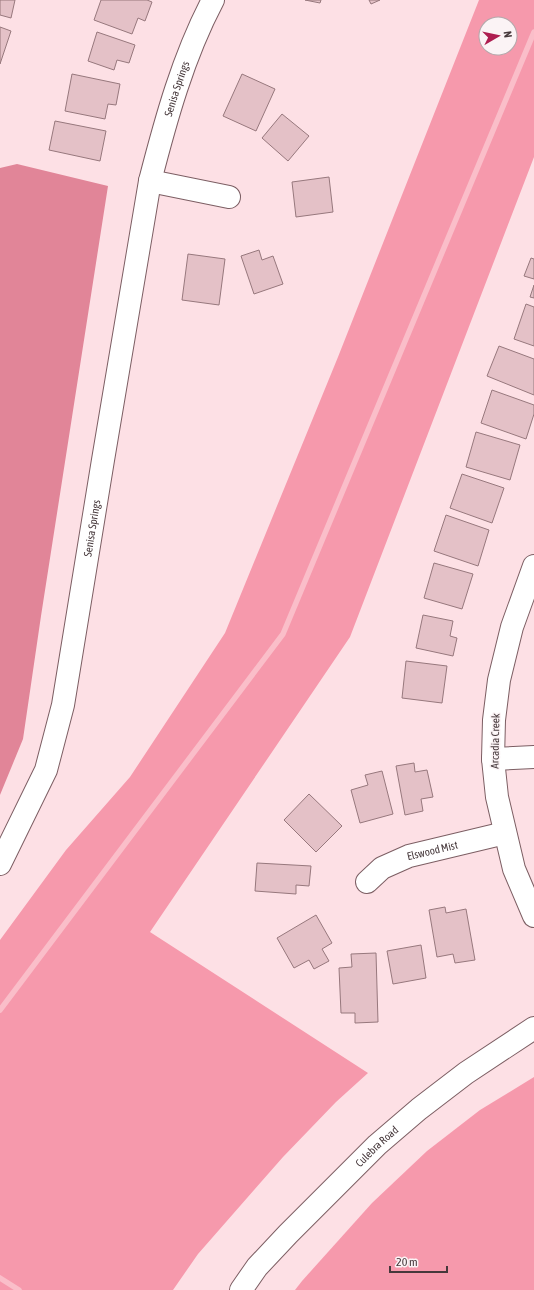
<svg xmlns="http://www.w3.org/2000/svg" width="534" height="1290" font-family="'Asap Condensed',sans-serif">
<rect width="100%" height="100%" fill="#fde0e5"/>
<!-- green -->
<g fill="#f699ac" fill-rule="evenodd">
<path d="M479 0H534V157L350 637 150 932 368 1073 336 1102 283 1157 198 1254 173 1290H0V940L66 850 130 777 225 633 338 357ZM486 24H510V48H486Z"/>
<path d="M534 1077V1290H295L302 1281 372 1203 427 1151 480 1110Z"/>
</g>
<!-- forest -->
<path fill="#e18598" d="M17 164 108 186 41 616 23 739 0 795V168Z"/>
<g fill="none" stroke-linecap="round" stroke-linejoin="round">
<!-- stream -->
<g stroke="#fabec9" stroke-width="5.5">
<path d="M0 1010 283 634 534 32"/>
<path d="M0 1278 19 1290"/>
</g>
</g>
<!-- building -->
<g fill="#e4c1c7" stroke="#97787d">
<path d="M0 0H15L11 18 0 15Z"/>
<path d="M101 0H147L152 2 145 21 138 18 132 34 94 20Z"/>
<path d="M305 0H321L320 3Z"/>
<path d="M369 0H380L371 4Z"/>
<path d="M0 27 11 31 0 64Z"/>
<path d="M97 32 135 45 129 63 117 60 114 70 88 61Z"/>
<path d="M72 74 120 84 116 105 108 104 105 119 65 111Z"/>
<path d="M242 74 275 89 256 131 223 116Z"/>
<path d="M282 114 309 136 288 161 262 138Z"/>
<path d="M55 121 106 131 100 161 49 150Z"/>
<path d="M329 177 333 212 296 217 292 182Z"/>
<path d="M259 250 262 260 273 256 283 284 254 294 241 256Z"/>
<path d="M188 254 225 259 219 305 182 300Z"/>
<path d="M531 258 534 259V279L524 276Z"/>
<path d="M534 285V298L530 297Z"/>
<path d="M526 304 534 307V346L514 339Z"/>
<path d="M499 346 534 359V395L487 376Z"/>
<path d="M492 390 534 405V414L526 439 481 423Z"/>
<path d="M476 432 520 445 510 480 466 467Z"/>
<path d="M462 474 504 488 492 523 450 508Z"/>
<path d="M446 515 489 530 478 566 434 551Z"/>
<path d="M434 563 473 574 462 609 424 598Z"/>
<path d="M423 615 453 621 450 636 457 638 453 656 416 648Z"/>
<path d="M406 661 447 666 442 703 402 698Z"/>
<path d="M414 763 415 772 427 770 433 797 421 799 423 811 405 815 396 766Z"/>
<path d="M382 771 393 814 360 823 351 790 368 785 365 775Z"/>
<path d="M309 794 342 826 316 852 284 820Z"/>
<path d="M257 863 311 866 309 886 296 885V894L255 891Z"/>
<path d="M445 907 446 913 466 909 475 960 455 963 453 954 437 957 429 910Z"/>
<path d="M316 915 332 943 322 949 329 961 314 969 309 960 294 968 277 938Z"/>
<path d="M421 945 426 978 393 984 387 951Z"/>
<path d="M376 953 378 1022 355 1023V1013H341L339 968 352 967 351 954Z"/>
</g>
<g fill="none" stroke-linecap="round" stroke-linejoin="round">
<!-- minor casing -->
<g stroke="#7c5e63" stroke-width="24">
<g id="minor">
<path d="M150 181 229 197"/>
<path d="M534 566 512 627 499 680 494 720 493 759 497 797 514 869 534 916"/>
<path d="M493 759 534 757"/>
<path id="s1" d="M0 864 46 770 63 705 103 460 150 181C166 119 183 57 213 0"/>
<path id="s2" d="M367 882 382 868 409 856 505 833"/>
</g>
</g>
<!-- major casing -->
<g stroke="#7c5e63" stroke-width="24">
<g id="major">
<path id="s3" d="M241 1290 257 1267 288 1234 377 1145 419 1109 466 1073 534 1028"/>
</g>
</g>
<!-- minor -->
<use href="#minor" stroke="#fff" stroke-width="22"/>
<!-- major -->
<use href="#major" stroke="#fff" stroke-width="22"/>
</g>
<g text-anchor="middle" stroke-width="3" stroke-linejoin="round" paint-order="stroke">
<!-- street labels -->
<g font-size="11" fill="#46383b" stroke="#fbf3f5">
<text dy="4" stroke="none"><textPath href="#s1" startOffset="799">Senisa Springs</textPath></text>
<text dy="4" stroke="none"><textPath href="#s1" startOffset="351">Senisa Springs</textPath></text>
<text transform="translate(495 741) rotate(-89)" y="4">Arcadia Creek</text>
<text dy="4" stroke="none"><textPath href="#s2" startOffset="74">Elswood Mist</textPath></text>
<text dy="4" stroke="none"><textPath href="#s3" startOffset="198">Culebra Road</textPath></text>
</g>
</g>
<!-- north arrow -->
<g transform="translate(498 36) rotate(81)"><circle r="19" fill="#fbf3f5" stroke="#b3a8ab"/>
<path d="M0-3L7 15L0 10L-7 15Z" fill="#ae1d50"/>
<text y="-6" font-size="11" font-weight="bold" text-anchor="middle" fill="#46383b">N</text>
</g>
<!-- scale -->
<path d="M390 1266v6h57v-6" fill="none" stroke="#46383b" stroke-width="2"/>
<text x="396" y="1266" font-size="12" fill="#46383b" stroke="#fbf3f5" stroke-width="3" paint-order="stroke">20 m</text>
</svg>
